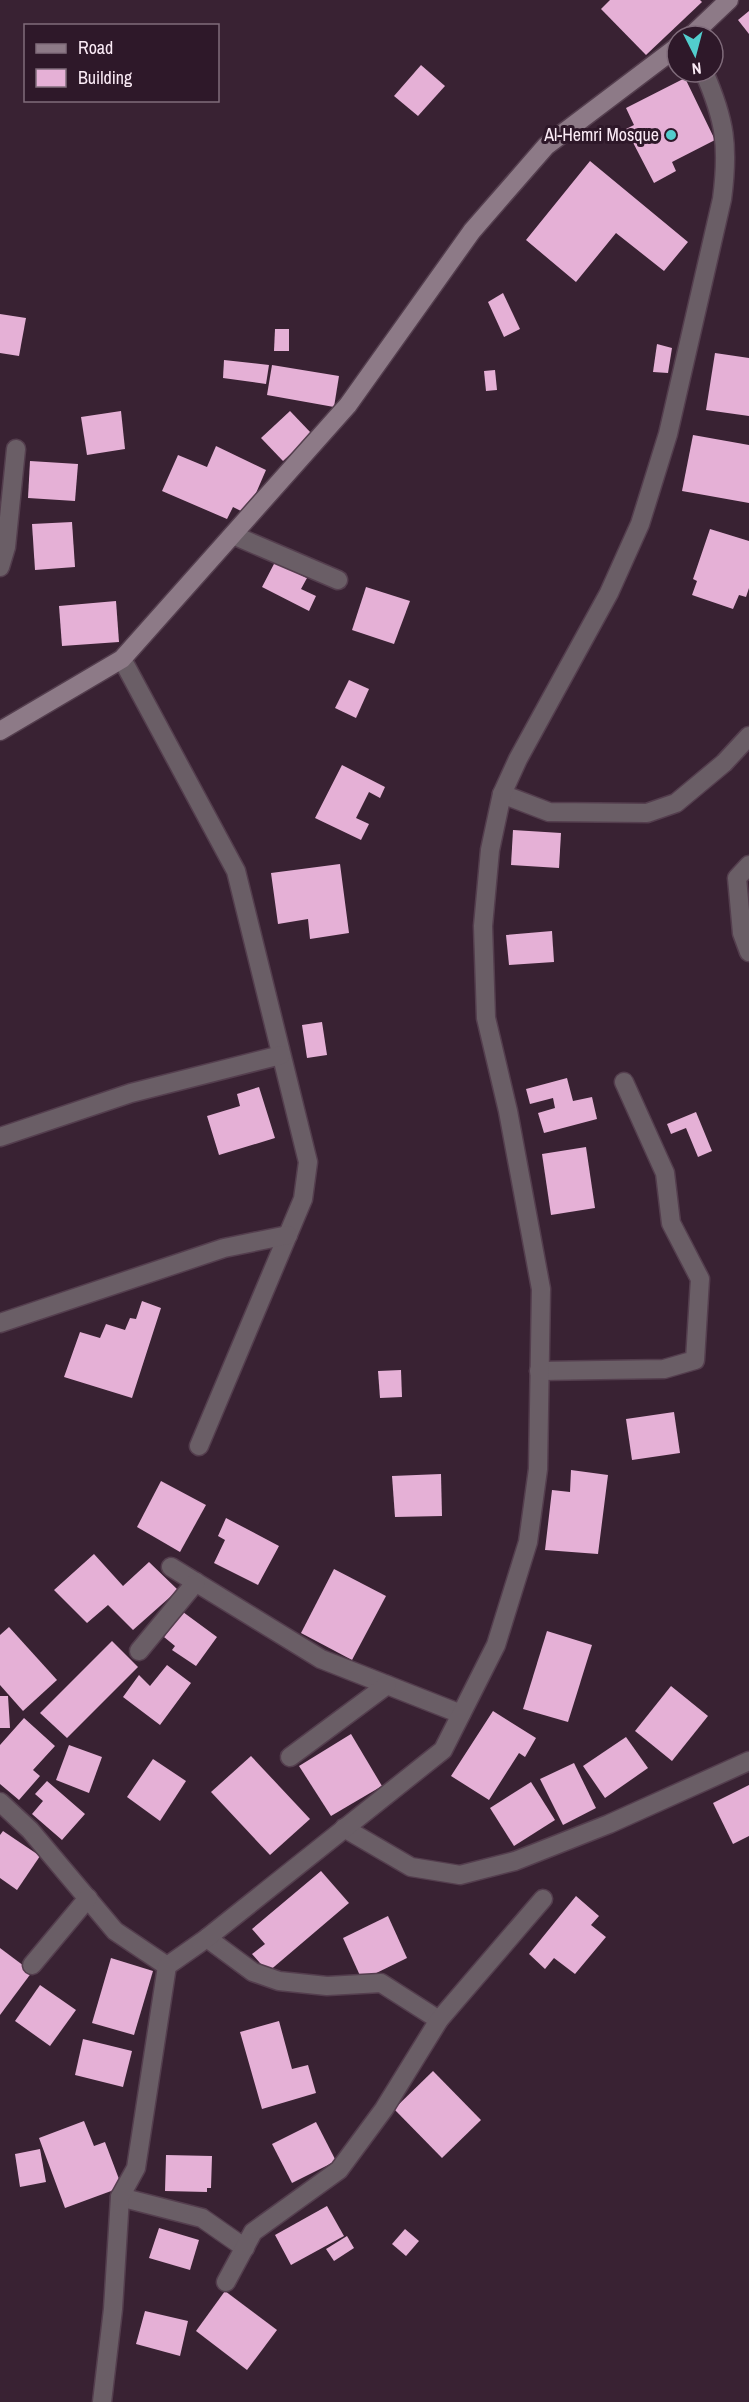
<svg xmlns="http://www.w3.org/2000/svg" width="749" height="2402" font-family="'Archivo Narrow',sans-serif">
<rect width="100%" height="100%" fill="#392233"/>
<!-- building -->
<g fill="#e5b0d6">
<path d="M610 0H700L702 2 646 55 601 9Z"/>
<path d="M749 11V34L738 20Z"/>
<path d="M421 65 445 86 418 116 394 96Z"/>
<path d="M685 78 715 140 672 162 676 171 654 183 626 129 634 125 626 108Z"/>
<path d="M590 161 688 242 664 271 616 233 576 282 526 240Z"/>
<path d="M503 293 520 329 504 337 488 302Z"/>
<path d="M0 314 26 318 19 356 0 353Z"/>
<path d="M275 329H289V351H274Z"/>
<path d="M657 344 672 348 668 373 653 372Z"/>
<path d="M715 353 749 358V416L706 410Z"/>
<path d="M224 360 269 365 266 384 223 378Z"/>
<path d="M272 365 339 376 334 407 267 395Z"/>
<path d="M495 370 497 390 486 391 484 371Z"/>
<path d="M121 411 125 449 87 455 81 417Z"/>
<path d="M290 411 312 434 283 461 261 438Z"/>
<path d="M693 435 749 445V503L682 491Z"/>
<path d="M216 446 266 470 247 514 233 507 227 519 162 491 178 455 207 467Z"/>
<path d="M30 461 78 464 75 501 28 498Z"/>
<path d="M72 522 75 567 35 570 32 524Z"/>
<path d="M710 529 749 541V588L746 597 739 595 733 609 692 595 697 581 693 579Z"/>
<path d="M275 562 307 578 301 589 316 596 309 611 262 587Z"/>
<path d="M366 587 410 601 394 644 352 630Z"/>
<path d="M116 601 119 642 62 646 59 606Z"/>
<path d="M349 680 369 689 356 718 335 708Z"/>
<path d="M342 765 385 787 380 798 369 792 356 818 369 824 361 840 315 818Z"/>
<path d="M513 830 561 833 559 868 511 865Z"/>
<path d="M340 864 349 933 310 939 308 919 278 924 271 873Z"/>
<path d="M552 931 554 962 509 965 506 935Z"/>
<path d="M322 1022 327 1055 307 1058 302 1025Z"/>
<path d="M567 1078 573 1101 592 1097 597 1119 544 1133 538 1113 555 1108 553 1098 530 1104 526 1089Z"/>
<path d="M259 1087 275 1138 219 1155 207 1116 240 1106 237 1094Z"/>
<path d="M696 1112 712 1151 698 1157 686 1128 671 1134 667 1124Z"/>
<path d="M586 1147 595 1208 551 1215 542 1154Z"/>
<path d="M142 1301 161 1308 132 1398 64 1377 80 1332 100 1338 106 1324 125 1330 130 1318 136 1319Z"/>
<path d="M401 1370 402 1397 380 1398 378 1371Z"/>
<path d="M674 1412 680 1453 632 1460 626 1419Z"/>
<path d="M571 1470 608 1475 598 1554 545 1550 552 1490 570 1492Z"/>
<path d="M441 1474 442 1516 395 1517 392 1476Z"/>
<path d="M161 1481 206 1505 180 1552 137 1527Z"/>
<path d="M226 1518 279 1546 258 1585 214 1563 225 1540 218 1536Z"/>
<path d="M94 1554 123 1586 149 1562 178 1590 133 1630 108 1605 87 1623 54 1590Z"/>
<path d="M334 1569 386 1596 352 1660 301 1633Z"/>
<path d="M183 1612 217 1637 196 1666 172 1650 175 1646 164 1637Z"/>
<path d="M9 1627 57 1680 23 1711 0 1685V1635Z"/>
<path d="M547 1631 592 1645 568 1722 523 1709Z"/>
<path d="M112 1641 138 1667 67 1738 40 1713Z"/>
<path d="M167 1665 191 1683 160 1725 123 1697 139 1675 150 1686Z"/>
<path d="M671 1686 708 1716 672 1761 635 1731Z"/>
<path d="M0 1696H8L10 1728H0Z"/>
<path d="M493 1711 536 1738 525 1757 519 1753 489 1800 451 1776Z"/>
<path d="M24 1718 55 1746 33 1770 40 1776 19 1800 0 1784V1745Z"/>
<path d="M351 1734 382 1786 331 1816 299 1766Z"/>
<path d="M626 1737 648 1768 605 1798 583 1766Z"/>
<path d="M69 1745 102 1757 89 1793 56 1780Z"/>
<path d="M251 1756 310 1819 270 1855 211 1792Z"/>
<path d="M153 1759 186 1781 160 1821 127 1797Z"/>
<path d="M574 1763 596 1808 563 1825 540 1779Z"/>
<path d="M47 1781 85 1814 62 1840 32 1814 43 1801 35 1794Z"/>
<path d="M531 1782 555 1820 514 1846 490 1808Z"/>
<path d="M749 1785V1836L733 1844 713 1803Z"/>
<path d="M3 1831 40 1856 17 1890 0 1878V1835Z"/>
<path d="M321 1871 349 1903 268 1972 252 1954 265 1944 252 1929Z"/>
<path d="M576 1896 599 1916 591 1925 606 1937 575 1974 554 1958 545 1969 529 1954Z"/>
<path d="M388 1916 407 1958 362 1980 343 1938Z"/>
<path d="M0 1948 32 1972 0 2015Z"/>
<path d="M111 1958 153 1971 134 2035 92 2023Z"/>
<path d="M40 1985 76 2010 50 2046 15 2021Z"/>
<path d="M279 2021 292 2069 308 2065 316 2093 262 2109 240 2032Z"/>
<path d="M83 2039 132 2051 123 2087 75 2075Z"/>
<path d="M433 2071 481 2120 442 2158 394 2109Z"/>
<path d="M84 2121 94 2146 105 2142 122 2187 65 2208 39 2138Z"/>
<path d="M316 2122 336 2161 292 2183 272 2144Z"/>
<path d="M40 2149 46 2182 20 2187 15 2154Z"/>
<path d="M166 2155 212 2156 211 2188H207V2192L165 2191Z"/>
<path d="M327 2206 344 2236 291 2265 275 2235Z"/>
<path d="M159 2228 199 2240 190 2270 149 2258Z"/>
<path d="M405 2229 419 2241 406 2256 392 2244Z"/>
<path d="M347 2236 354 2248 334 2261 326 2249Z"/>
<path d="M225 2291 277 2330 247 2370 196 2331Z"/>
<path d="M145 2311 188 2321 180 2356 136 2344Z"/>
</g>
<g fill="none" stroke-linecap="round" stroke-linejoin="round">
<!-- street casing -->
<g stroke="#543e4e" stroke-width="21">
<g id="street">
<path d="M233 535 338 580"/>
<path d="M0 567 6 547 16 449"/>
<path d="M122 659 236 871 308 1162 303 1199 199 1446"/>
<path d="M502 794 549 812 647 813 676 803 724 763 749 736"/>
<path d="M749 865 737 878 742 933 749 952"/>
<path d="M0 1137 131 1093 281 1055"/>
<path d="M0 1323 224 1248 288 1235"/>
<path d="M539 1371 664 1369 695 1360 700 1279 671 1223 665 1173 624 1082"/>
<path d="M171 1567 321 1659 461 1714"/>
<path d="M139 1651 196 1582"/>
<path d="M290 1757 387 1685"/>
<path d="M0 1802 30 1830 115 1931 167 1966"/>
<path d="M344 1828 411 1867 460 1875 515 1861 609 1824 749 1761"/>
<path d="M207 1938 253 1972 279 1981 327 1986 381 1983 439 2020"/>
<path d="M32 1965 88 1898"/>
<path d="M120 2197 202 2218 245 2248"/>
<path d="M226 2282 253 2232 339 2170 384 2109 439 2020 543 1899"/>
<path d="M102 2402 113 2309 120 2197 136 2168 167 1966 207 1938 443 1750 496 1645 528 1542 538 1469 541 1289 508 1111 486 1018 483 926 490 850 502 794 518 759 609 593 640 524 668 434 722 199C729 146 725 120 704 72"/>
</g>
</g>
<!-- secondary casing -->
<g stroke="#543e4e" stroke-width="21">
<g id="secondary">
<path d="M691 36 729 0"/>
<path d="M0 731 122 659 348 405 472 231 546 146 677 47"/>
</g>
</g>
<!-- street -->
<use href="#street" stroke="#6a5e66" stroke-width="18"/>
<!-- secondary -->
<use href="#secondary" stroke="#8d7a87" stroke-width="18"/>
</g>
<!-- markers -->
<circle fill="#52cdcd" stroke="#2e1829" stroke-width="2" cx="671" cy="135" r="6"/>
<g text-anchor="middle" stroke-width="6" stroke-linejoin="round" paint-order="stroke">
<!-- poi labels -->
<g font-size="18" fill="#fbebf6" stroke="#2e1829" text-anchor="end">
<text x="659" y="141">Al-Hemri Mosque</text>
</g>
</g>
<!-- legend -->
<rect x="24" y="24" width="195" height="78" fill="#2e1829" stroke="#806c7b" stroke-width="1.5"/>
<rect x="36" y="44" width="30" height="9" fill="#8d7a87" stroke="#806c7b" stroke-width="1.5"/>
<text x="78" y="54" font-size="18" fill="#fbebf6">Road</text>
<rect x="36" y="69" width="30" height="18" fill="#e5b0d6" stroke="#806c7b" stroke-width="1.5"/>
<text x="78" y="84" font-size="18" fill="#fbebf6">Building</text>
<!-- north arrow -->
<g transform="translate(695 54) rotate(174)"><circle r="28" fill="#2e1829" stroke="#806c7b" stroke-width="1.5"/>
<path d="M0-4.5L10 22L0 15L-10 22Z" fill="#52cdcd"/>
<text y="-9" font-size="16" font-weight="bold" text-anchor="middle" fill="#fbebf6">N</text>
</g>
</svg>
